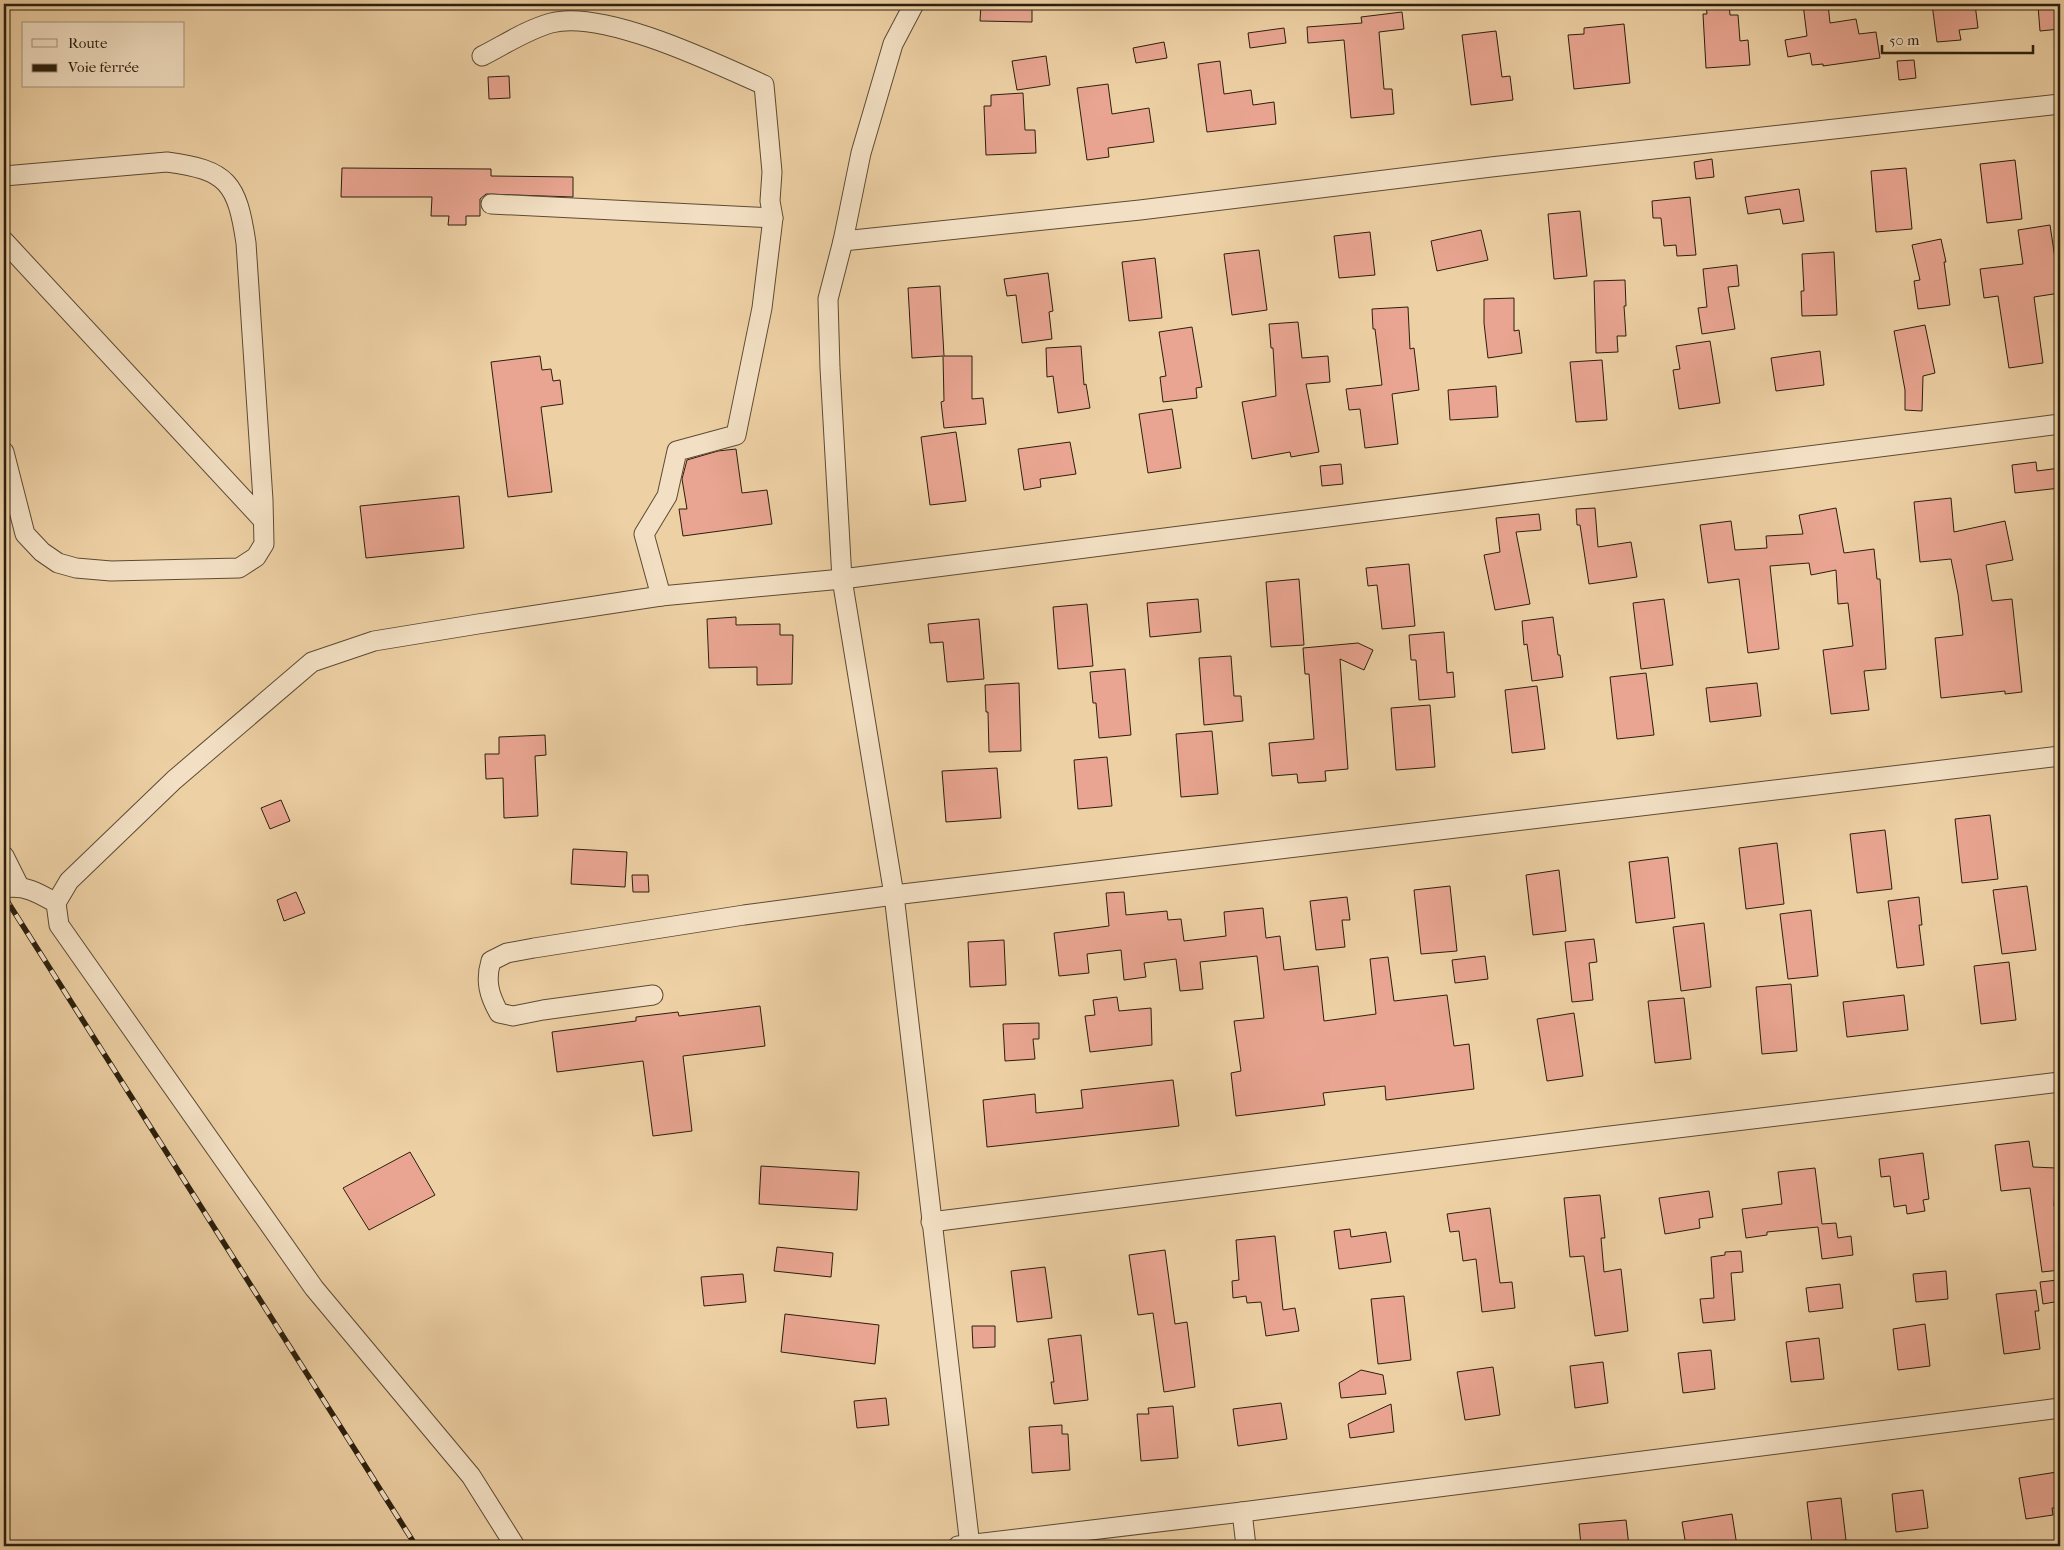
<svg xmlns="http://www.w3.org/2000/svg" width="2064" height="1550" font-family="'IM FELL French Canon',serif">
<rect width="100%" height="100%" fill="#edd0a4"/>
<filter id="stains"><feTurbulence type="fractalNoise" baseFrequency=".004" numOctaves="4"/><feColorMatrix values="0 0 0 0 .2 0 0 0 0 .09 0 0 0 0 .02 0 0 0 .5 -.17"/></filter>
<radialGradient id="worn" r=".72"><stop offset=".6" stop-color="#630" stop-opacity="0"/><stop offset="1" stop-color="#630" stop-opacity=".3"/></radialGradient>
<!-- building -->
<g fill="#e9a591" stroke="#2b1f0d">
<path d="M981 4H1032V22L980 21Z"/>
<path d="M1706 4H1729L1730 15H1738L1740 41 1748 40 1750 65 1706 68 1703 14H1707Z"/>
<path d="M1803 4H1828L1830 23 1856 19 1859 34 1876 32 1880 58 1823 66V64L1812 65 1810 53 1788 57 1785 40 1807 36Z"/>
<path d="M1932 4H1975L1978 28 1959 30 1961 40 1937 42Z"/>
<path d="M2060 5V29L2040 31 2038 6Z"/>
<path d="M1402 12 1404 29 1379 32 1384 89H1392L1394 114 1351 118 1344 40 1308 43 1307 27 1362 23 1361 17Z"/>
<path d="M1624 24 1630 83 1574 89 1568 35 1584 34V28Z"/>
<path d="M1284 28 1286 43 1250 48 1248 33Z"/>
<path d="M1496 31 1502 77 1510 76 1513 100 1471 105 1462 35Z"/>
<path d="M1164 42 1167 58 1136 63 1133 48Z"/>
<path d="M1046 56 1050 85 1017 90 1012 61Z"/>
<path d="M1914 60 1916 78 1899 80 1897 61Z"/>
<path d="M1220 61 1224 94 1251 90 1253 105 1274 102 1276 124 1207 132 1198 64Z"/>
<path d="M509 76 510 98 489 99 488 77Z"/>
<path d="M1108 84 1112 114 1149 108 1154 142 1108 148 1109 157 1087 160 1077 88Z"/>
<path d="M1023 93 1025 130H1035L1036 153 986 155 984 106H991V95Z"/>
<path d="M1712 159 1714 177 1696 179 1694 162Z"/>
<path d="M2015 160 2022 219 1987 223 1980 164Z"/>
<path d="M342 168 491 169V176L573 177V197L486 194 480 199V216H466V225H448L449 216H431L432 197H341Z"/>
<path d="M1906 168 1912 229 1876 232 1871 171Z"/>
<path d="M1799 189 1804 221 1783 224 1780 209 1748 214 1745 197Z"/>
<path d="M1690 197 1696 255 1677 256 1676 245 1664 246 1661 218H1653L1652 201Z"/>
<path d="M1580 211 1587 276 1554 279 1548 214Z"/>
<path d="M2050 225 2056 265 2060 264V293L2034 297 2043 363 2009 368 1998 296 1984 298 1980 269 2023 264 2018 230Z"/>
<path d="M1481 230 1488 260 1437 271 1431 241Z"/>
<path d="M1370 232 1375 275 1339 278 1334 236Z"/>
<path d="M1941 239 1946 262H1944L1950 305 1918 309 1914 281 1920 280 1912 245Z"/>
<path d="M1259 250 1267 310 1232 315 1224 254Z"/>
<path d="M1834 252 1837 315 1802 316 1801 291H1804L1802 254Z"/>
<path d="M1155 258 1162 318 1129 321 1122 262Z"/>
<path d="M1737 265 1739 286 1728 287 1735 329 1702 334 1698 308 1707 307 1703 269Z"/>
<path d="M1048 273 1053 311 1049 312 1052 339 1022 343 1016 295 1007 296 1004 279Z"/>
<path d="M1625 280 1626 306H1624L1626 336H1617L1618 352 1596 353 1594 281Z"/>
<path d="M940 286 944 356H972V399L983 398 986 424 944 428 941 402 944 401 943 356 912 358 908 288Z"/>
<path d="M1514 298V331L1519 330 1522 353 1488 358 1484 323V299Z"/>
<path d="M1408 307 1410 349 1414 348 1419 390 1392 394 1398 444 1365 448 1360 409 1349 410 1346 389 1382 385 1375 329H1373L1372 309Z"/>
<path d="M1298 322 1302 358 1328 356 1330 382 1306 384 1319 452 1291 457 1290 452 1252 459 1242 402 1276 396 1273 348H1271L1269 324Z"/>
<path d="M1925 325 1935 373 1923 376 1922 411 1905 410V390L1894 331Z"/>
<path d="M1192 327 1202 387 1196 388 1197 398 1163 402 1160 377 1166 376 1159 332Z"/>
<path d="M1710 341 1720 403 1679 409 1673 370 1680 369 1676 346Z"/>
<path d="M1081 346 1084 385 1086 384 1090 408 1058 413 1053 376 1047 377 1046 348Z"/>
<path d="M1820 351 1824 385 1776 391 1771 358Z"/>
<path d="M540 356 542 370 551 369 553 381 560 380 563 404 541 407 552 492 508 497 491 362Z"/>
<path d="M1602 360 1607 420 1576 422 1570 362Z"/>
<path d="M1496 386 1498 417 1450 420 1448 390Z"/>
<path d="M1172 409 1181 468 1148 473 1139 414Z"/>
<path d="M956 432 966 501 930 505 921 437Z"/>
<path d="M1070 442 1076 474 1040 479 1041 487 1024 490 1018 449Z"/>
<path d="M736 449 742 493 767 490 772 524 683 536 679 509H687L682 479 687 460 718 451Z"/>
<path d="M2036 462 2037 471 2060 468V488L2015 493 2012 465Z"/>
<path d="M1341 464 1343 484 1322 486 1320 466Z"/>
<path d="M459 496 464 548 366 558 360 506Z"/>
<path d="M1951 498 1954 532 2005 521 2013 560 1986 565 1992 601 2012 599 2022 692 2005 694V691L1941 698 1935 638 1963 635 1958 594 1951 559 1920 562 1914 502Z"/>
<path d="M1595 508 1598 547 1631 542 1637 577 1589 584 1580 525H1577L1576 509Z"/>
<path d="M1836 508 1844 553 1874 549 1877 579H1880L1886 669 1864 671 1869 710 1831 714 1823 650 1853 646 1848 603 1838 604 1836 570 1811 575 1809 563 1770 566 1779 649 1748 653 1739 579 1708 583 1700 525 1731 521 1735 550 1767 548 1766 536 1803 534 1799 515Z"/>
<path d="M1539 514 1541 530 1516 532 1530 604 1495 610 1484 555 1500 552 1496 518Z"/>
<path d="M1409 564 1415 626 1382 629 1377 585 1368 586 1366 568Z"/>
<path d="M1299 579 1304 645 1271 647 1266 582Z"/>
<path d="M1198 599 1201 632 1150 637 1147 603Z"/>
<path d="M1664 599 1673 665 1641 669 1633 603Z"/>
<path d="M1087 604 1093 666 1058 669 1053 607Z"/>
<path d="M736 617V625L780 624V635H793L792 684 757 685V667L709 668 707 619Z"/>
<path d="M1553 617 1558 655H1560L1563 677 1532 681 1527 644 1524 645 1522 621Z"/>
<path d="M979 619 984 679 947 682 943 642 930 643 928 624Z"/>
<path d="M1444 632 1447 673 1453 672 1455 697 1419 700 1416 660H1411L1409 635Z"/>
<path d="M1358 643 1373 650 1364 670 1340 659 1348 769 1325 771 1326 781 1298 783 1297 774 1272 776 1269 743 1314 739 1309 674H1305L1303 648Z"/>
<path d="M1231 656 1234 696H1241L1243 721 1204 725 1199 658Z"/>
<path d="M1125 669 1131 735 1099 738 1096 703H1093L1090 672Z"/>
<path d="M1646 673 1654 735 1617 739 1610 677Z"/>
<path d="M1019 683 1021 751 989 752 988 712H986L985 685Z"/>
<path d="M1757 683 1761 716 1710 722 1706 688Z"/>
<path d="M1537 686 1545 749 1512 753 1505 690Z"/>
<path d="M1430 705 1435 767 1396 770 1391 708Z"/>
<path d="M1212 731 1218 794 1181 797 1176 734Z"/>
<path d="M545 735 546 755 535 756 538 816 504 818 503 778 486 779 485 754H499V737Z"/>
<path d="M1107 757 1112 806 1078 809 1074 760Z"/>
<path d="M997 768 1001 818 946 822 942 771Z"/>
<path d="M281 800 290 821 270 829 261 808Z"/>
<path d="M1990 815 1998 879 1962 883 1955 819Z"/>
<path d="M1885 830 1892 889 1857 893 1850 834Z"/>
<path d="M1777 843 1784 904 1746 909 1739 848Z"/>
<path d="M573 849 627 852 625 887 571 884Z"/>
<path d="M1668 857 1675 918 1636 923 1629 862Z"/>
<path d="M1559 870 1566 931 1533 935 1526 875Z"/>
<path d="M632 875H648L649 892H633Z"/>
<path d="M1450 886 1457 951 1421 954 1414 890Z"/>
<path d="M2027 886 2036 950 2002 954 1993 890Z"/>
<path d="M296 892 305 913 284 921 277 900Z"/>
<path d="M1124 892 1126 915 1167 911 1168 920 1181 919 1184 941 1226 936 1224 912 1263 908 1266 938 1280 936 1284 970 1318 966 1324 1021 1376 1014 1370 959 1388 957 1394 1001 1447 995 1454 1046 1469 1044 1474 1089 1386 1100 1385 1086 1323 1093 1325 1105 1236 1116 1231 1073 1241 1071 1234 1021 1264 1018 1257 956 1200 962 1203 989 1180 991 1176 959 1144 963 1146 977 1124 980 1121 950 1087 954 1089 973 1059 976 1054 933 1109 926 1106 893Z"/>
<path d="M1347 897 1350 920H1342L1345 947 1316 950 1310 901Z"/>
<path d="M1919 897 1922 925H1919L1924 965 1897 968 1888 901Z"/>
<path d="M1811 910 1818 976 1788 979 1780 914Z"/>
<path d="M1704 923 1711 987 1681 991 1673 927Z"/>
<path d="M1594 939 1597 962 1589 963 1593 1000 1572 1002 1565 942Z"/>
<path d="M1004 940 1006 985 970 987 968 942Z"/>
<path d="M1485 956 1488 979 1455 983 1452 960Z"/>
<path d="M2009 962 2016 1020 1981 1024 1974 966Z"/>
<path d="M1791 984 1797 1051 1762 1054 1756 987Z"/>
<path d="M1904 995 1908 1030 1847 1037 1843 1002Z"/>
<path d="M1117 997 1119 1011 1151 1008 1152 1045 1090 1052 1085 1016 1095 1015 1093 1000Z"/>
<path d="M1684 998 1691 1059 1655 1063 1648 1001Z"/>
<path d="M760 1006 765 1046 683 1056 692 1131 653 1136 643 1061 557 1072 552 1032 636 1021V1017L678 1012 679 1016Z"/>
<path d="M1574 1013 1583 1076 1547 1081 1537 1019Z"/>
<path d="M1039 1023V1039H1033L1035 1059 1005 1061 1003 1024Z"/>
<path d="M1173 1080 1179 1126 987 1147 983 1100 1035 1094 1036 1113 1083 1108 1081 1090Z"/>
<path d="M2029 1141 2033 1167 2056 1168 2054 1206H2060V1270L2042 1272 2030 1188 2001 1191 1995 1145Z"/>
<path d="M410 1152 435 1195 369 1230 343 1188Z"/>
<path d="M1923 1153 1929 1199 1923 1200 1925 1211 1907 1214 1906 1205 1894 1207 1890 1176 1881 1177 1879 1159Z"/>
<path d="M761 1166 859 1172 857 1210 759 1204Z"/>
<path d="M1815 1168 1822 1224 1836 1223 1838 1238 1851 1236 1853 1255 1822 1259 1818 1227 1767 1232V1235L1746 1238 1742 1209 1782 1204 1778 1172Z"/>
<path d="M1709 1191 1713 1217 1699 1219 1700 1228 1665 1234 1659 1198Z"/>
<path d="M1600 1195 1605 1238H1601L1604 1272 1621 1269 1628 1331 1595 1336 1584 1256 1570 1257 1564 1198Z"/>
<path d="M1490 1208 1500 1283 1512 1282 1515 1308 1482 1312 1476 1259 1463 1261 1459 1231 1450 1232 1447 1214Z"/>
<path d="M1350 1229 1351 1237 1386 1232 1391 1262 1339 1269 1334 1231Z"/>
<path d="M1275 1236 1283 1310 1295 1308 1299 1331 1266 1336 1261 1302 1247 1303 1246 1296 1233 1298 1232 1281 1239 1280 1236 1240Z"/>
<path d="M777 1247 833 1253 831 1277 774 1271Z"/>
<path d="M1165 1250 1175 1324 1187 1322 1195 1387 1164 1392 1153 1313 1138 1315 1129 1255Z"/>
<path d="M1741 1251 1743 1272 1731 1273 1735 1320 1703 1323 1700 1299 1714 1298 1711 1257 1725 1255V1252Z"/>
<path d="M1045 1267 1052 1318 1017 1322 1011 1271Z"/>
<path d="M1946 1271 1948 1299 1916 1302 1913 1274Z"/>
<path d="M743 1274 746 1302 704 1306 701 1277Z"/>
<path d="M2058 1280 2060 1301 2043 1304 2040 1282Z"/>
<path d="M1840 1284 1843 1308 1809 1312 1806 1288Z"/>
<path d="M2036 1290 2039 1311H2035L2040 1349 2004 1354 1996 1294Z"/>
<path d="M1404 1296 1411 1360 1378 1364 1371 1299Z"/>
<path d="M785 1314 879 1325 875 1364 781 1352Z"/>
<path d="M1925 1324 1930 1366 1898 1370 1893 1329Z"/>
<path d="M972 1326H995V1347L973 1348Z"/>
<path d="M1081 1335 1088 1400 1054 1404 1051 1382H1054L1048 1339Z"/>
<path d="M1819 1338 1824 1379 1791 1382 1786 1342Z"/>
<path d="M1711 1350 1715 1389 1683 1393 1678 1353Z"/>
<path d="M1603 1362 1608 1403 1575 1408 1570 1366Z"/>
<path d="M1493 1367 1500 1415 1465 1420 1457 1372Z"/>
<path d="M1361 1370 1383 1375 1386 1394 1341 1398 1339 1383Z"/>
<path d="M886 1398 889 1425 857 1428 854 1401Z"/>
<path d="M1281 1403 1287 1439 1238 1446 1233 1409Z"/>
<path d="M1391 1404 1394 1432 1350 1438 1348 1424Z"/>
<path d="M1173 1406 1178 1458 1141 1461 1137 1414H1149L1148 1408Z"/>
<path d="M1062 1425V1434H1068L1070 1470 1032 1473 1029 1427Z"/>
<path d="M2057 1472 2060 1489 2055 1490 2057 1508H2052L2053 1515 2026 1519 2019 1478Z"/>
<path d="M1923 1490 1928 1528 1896 1532 1892 1494Z"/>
<path d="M1841 1498 1846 1540 1812 1544 1807 1502Z"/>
<path d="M1732 1514 1737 1546H1686L1682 1522Z"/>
<path d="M1626 1520 1629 1546H1581L1579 1524Z"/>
</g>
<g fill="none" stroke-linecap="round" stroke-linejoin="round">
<!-- minor casing -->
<g stroke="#5c4b33" stroke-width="21">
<g id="minor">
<path d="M914 4 893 44 861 153 843 241 828 299 830 368 842 579 894 895 970 1546"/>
<path d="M482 56C504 45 526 30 551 23 603 9 715 63 764 85L772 172 770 201 773 218 762 308 736 435 677 451 667 496 644 534 661 596"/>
<path d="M4 176 167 162C228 170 237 183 246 243L263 500 264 544 256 557 239 568 111 571 76 568 58 563 42 552 25 534 4 452"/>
<path d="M491 204 773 218"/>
<path d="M4 241 263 520"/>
<path d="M843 241 1140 210 1491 167 2060 104"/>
<path d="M4 856 19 886"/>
<path d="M4 888C25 885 37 892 56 903"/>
<path d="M653 995 543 1010 513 1016 499 1013C489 995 485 981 491 961L507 953 534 948 744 915 894 895 2060 756"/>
<path d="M931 1222 1602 1137 2060 1082"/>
<path d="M1242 1512 1246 1546"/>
<path d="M515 1546 471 1476 314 1288 59 925 56 903 69 881 174 780 312 662 374 641 478 624 661 596 842 579 2060 424"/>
<path d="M958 1546 1242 1512 2060 1408"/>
</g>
</g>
<!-- minor -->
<use href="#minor" stroke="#f3e0c4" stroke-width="19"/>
<!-- rail casing -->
<g stroke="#2b1f0d" stroke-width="5.5">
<path id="rail" d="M4 896 416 1546"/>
</g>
<!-- rail -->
<use href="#rail" stroke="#f3e0c4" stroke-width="4" stroke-dasharray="11" stroke-linecap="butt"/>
</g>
<!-- margin -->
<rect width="2064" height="1550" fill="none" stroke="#edd0a4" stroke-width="20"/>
<rect x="5" y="5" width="2054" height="1540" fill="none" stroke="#2b1f0d" stroke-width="2.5"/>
<rect x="10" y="10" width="2044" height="1530" fill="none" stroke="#2b1f0d"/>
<!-- legend -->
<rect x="22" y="22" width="162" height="65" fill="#f3e0c4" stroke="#a3937b"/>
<rect x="32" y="39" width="25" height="8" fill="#f3e0c4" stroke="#a3937b"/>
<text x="68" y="48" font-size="15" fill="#2b1f0d">Route</text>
<rect x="32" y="64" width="25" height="8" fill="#2b1f0d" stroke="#a3937b"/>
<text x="68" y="72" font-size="15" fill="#2b1f0d">Voie ferrée</text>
<!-- scale -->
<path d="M1882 45v8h151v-8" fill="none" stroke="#2b1f0d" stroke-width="2.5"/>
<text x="1889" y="45" font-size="15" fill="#2b1f0d" stroke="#f3e0c4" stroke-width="4" paint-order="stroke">50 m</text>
<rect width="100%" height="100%" filter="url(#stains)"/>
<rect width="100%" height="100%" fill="url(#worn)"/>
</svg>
